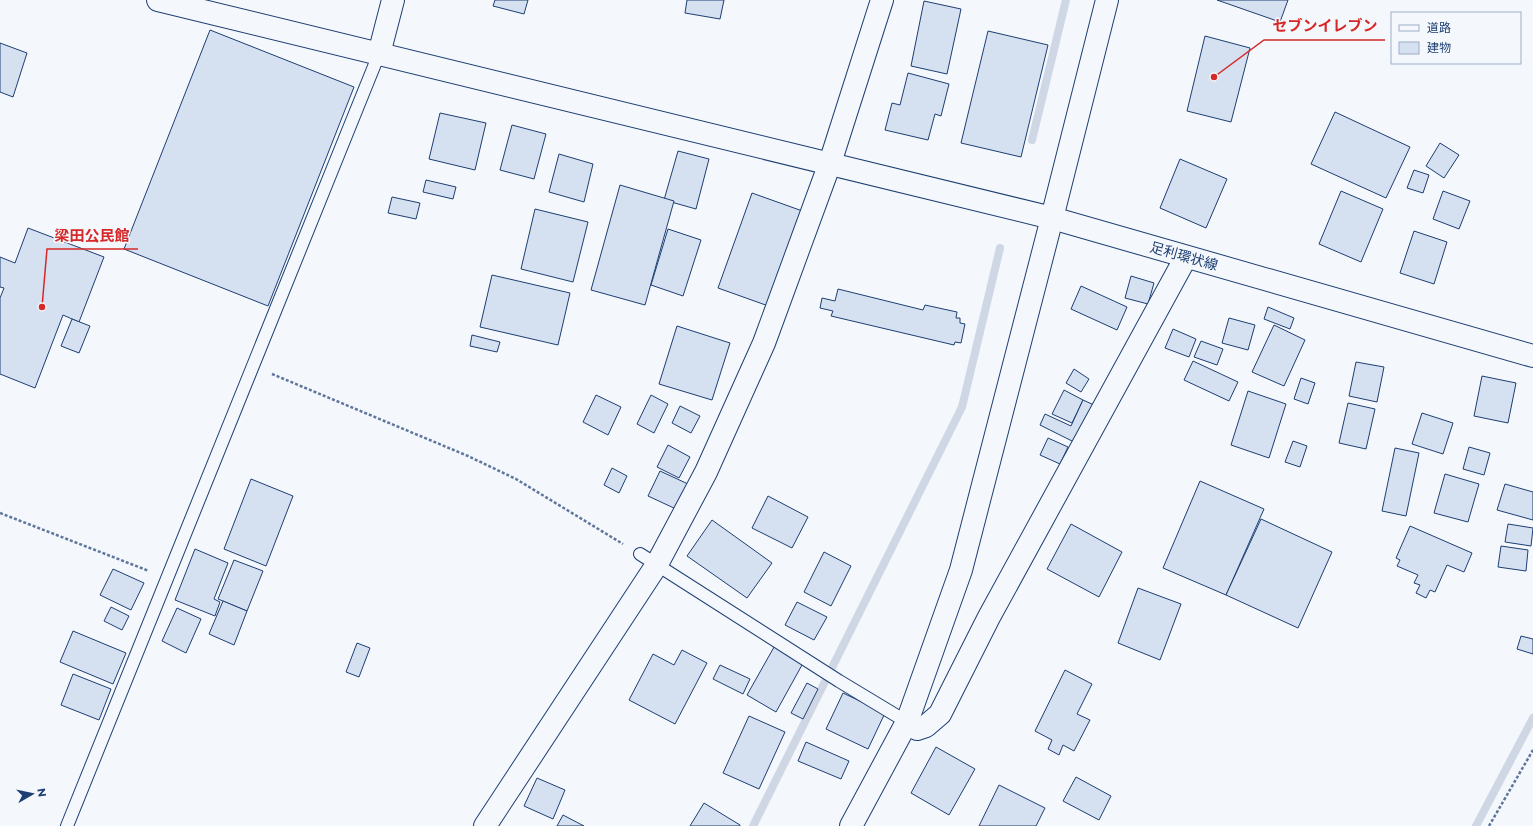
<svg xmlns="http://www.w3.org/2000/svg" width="1533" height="826" font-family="Montserrat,'Noto Sans JP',sans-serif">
<rect width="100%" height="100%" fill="#f4f7fb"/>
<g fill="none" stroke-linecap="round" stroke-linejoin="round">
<!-- stream -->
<g stroke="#cfd7e4" stroke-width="8">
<path d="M1032 140 1066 0"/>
<path d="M753 826 962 407 1000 248"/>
<path d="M1476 826 1533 718"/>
</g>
</g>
<!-- building -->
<g fill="#d5e0f0" stroke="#1d3f73">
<path d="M495 0H528L524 14 493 6Z"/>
<path d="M687 0H724L720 19 685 13Z"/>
<path d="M1217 0H1288L1280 22Z"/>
<path d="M924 1 961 9 947 74 911 66Z"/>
<path d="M210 30 354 87 268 306 124 249Z"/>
<path d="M988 31 1048 45 1021 157 961 143Z"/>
<path d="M1205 36 1250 48 1231 122 1187 111Z"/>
<path d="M0 43 27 53 13 97 0 92Z"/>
<path d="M908 73 949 84 941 116 935 114 928 140 885 130 892 103 900 105Z"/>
<path d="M1335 112 1410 147 1386 198 1311 164Z"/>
<path d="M440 113 486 123 475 170 429 159Z"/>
<path d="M512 125 546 134 534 179 500 170Z"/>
<path d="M1440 143 1459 155 1444 178 1426 166Z"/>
<path d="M678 151 709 159 696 209 664 200Z"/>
<path d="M559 154 593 164 584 202 549 192Z"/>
<path d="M1180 159 1227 179 1206 228 1160 208Z"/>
<path d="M1414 170 1429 175 1423 193 1407 188Z"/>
<path d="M426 180 456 187 453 199 423 192Z"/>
<path d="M620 185 674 201 645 305 591 290Z"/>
<path d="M1341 191 1383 209 1361 262 1319 244Z"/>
<path d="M1443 191 1470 201 1459 229 1433 219Z"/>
<path d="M752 193 808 213 774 308 718 288Z"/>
<path d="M392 197 420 203 416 219 388 213Z"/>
<path d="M535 209 588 222 573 282 521 269Z"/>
<path d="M28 228 104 257 79 322 63 315 35 388 0 374V298L4 288 0 287V257L15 263Z"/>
<path d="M668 229 701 240 683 296 651 285Z"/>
<path d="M1414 231 1447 242 1434 284 1400 273Z"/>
<path d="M492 275 570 293 558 345 480 327Z"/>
<path d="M1131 276 1154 283 1148 304 1125 298Z"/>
<path d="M1081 286 1127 307 1117 330 1071 309Z"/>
<path d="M838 289 923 310 925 305 957 312 956 318H960V323L965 324 961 343 955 342 954 345 831 316 833 311 820 308 822 298 835 301Z"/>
<path d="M1268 307 1294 318 1290 329 1264 319Z"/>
<path d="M1229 318 1255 325 1248 350 1222 343Z"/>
<path d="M72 319 90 326 79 353 61 346Z"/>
<path d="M1274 325 1305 340 1284 386 1252 372Z"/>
<path d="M677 326 730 343 712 400 659 384Z"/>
<path d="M1173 329 1196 339 1189 357 1165 348Z"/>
<path d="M472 335 500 342 497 352 470 346Z"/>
<path d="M1201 341 1223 349 1217 365 1194 357Z"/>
<path d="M1193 361 1238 382 1229 401 1184 380Z"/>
<path d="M1356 362 1384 367 1377 402 1349 396Z"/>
<path d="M1074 369 1089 379 1081 392 1066 383Z"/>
<path d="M1482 376 1516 383 1508 423 1474 416Z"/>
<path d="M1301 378 1315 383 1308 404 1294 399Z"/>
<path d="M1064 390 1083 400 1072 423 1052 414Z"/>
<path d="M1248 391 1286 404 1269 458 1231 445Z"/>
<path d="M596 395 621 407 608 435 583 422Z"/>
<path d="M651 395 668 404 654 433 637 424Z"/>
<path d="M1083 400 1094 405 1076 443 1040 425 1045 414 1071 426Z"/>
<path d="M1348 403 1375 409 1366 449 1339 443Z"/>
<path d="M680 406 700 416 691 433 672 423Z"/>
<path d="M1422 413 1453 423 1443 454 1412 444Z"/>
<path d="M1048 438 1068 447 1060 464 1040 455Z"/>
<path d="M1293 441 1307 446 1300 467 1285 462Z"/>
<path d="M668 445 690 457 679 478 657 467Z"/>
<path d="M1469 447 1490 453 1484 475 1463 469Z"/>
<path d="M1395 448 1419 453 1406 516 1382 511Z"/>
<path d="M612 468 627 476 619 493 604 485Z"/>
<path d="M660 471 688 484 676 509 648 496Z"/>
<path d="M1445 474 1479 484 1468 522 1434 513Z"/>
<path d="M251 479 293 496 266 566 224 549Z"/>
<path d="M1200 481 1264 509 1226 595 1163 568Z"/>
<path d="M1505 484 1533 492V520L1497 510Z"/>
<path d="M768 496 808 517 792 548 752 528Z"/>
<path d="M1261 519 1332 552 1298 628 1226 595Z"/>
<path d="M712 520 772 563 747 598 687 556Z"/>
<path d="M1071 524 1122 552 1099 597 1047 569Z"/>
<path d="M1508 524 1533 528 1531 546 1505 542Z"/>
<path d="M1410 526 1472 553 1464 572 1447 565 1435 592 1430 590 1426 598 1416 593 1420 585 1414 583 1418 575 1397 566 1400 560 1396 558Z"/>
<path d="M1501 546 1528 550 1526 571 1498 567Z"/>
<path d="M195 549 228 563 214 599 220 602 215 616 175 600Z"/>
<path d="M824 552 851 566 831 606 804 592Z"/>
<path d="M234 560 263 571 247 611 218 599Z"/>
<path d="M113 569 144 583 131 610 100 595Z"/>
<path d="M1138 588 1181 604 1160 660 1118 643Z"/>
<path d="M223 601 247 611 234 645 209 634Z"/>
<path d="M797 602 827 617 814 640 785 625Z"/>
<path d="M111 607 129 616 122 630 104 621Z"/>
<path d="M177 608 201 619 186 653 162 641Z"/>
<path d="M73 631 126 653 113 684 60 662Z"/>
<path d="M1521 636 1533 639V654L1517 649Z"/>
<path d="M778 640 807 656 776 712 747 695Z"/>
<path d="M357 643 370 648 359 677 346 672Z"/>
<path d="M682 650 707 663 675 724 629 700 653 654 674 665Z"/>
<path d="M720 665 750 679 743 694 713 679Z"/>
<path d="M1065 670 1092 684 1077 714 1090 720 1074 751 1063 745 1059 755 1048 749 1052 740 1035 731Z"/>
<path d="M73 674 111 689 99 720 61 705Z"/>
<path d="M807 683 818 689 803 719 791 713Z"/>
<path d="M843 693 885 713 868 749 826 729Z"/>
<path d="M749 716 785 732 759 789 723 773Z"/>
<path d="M806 742 849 761 841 779 798 761Z"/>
<path d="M936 747 975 769 949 815 911 793Z"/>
<path d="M1076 777 1111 796 1099 820 1063 801Z"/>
<path d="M537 778 565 790 553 819 524 806Z"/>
<path d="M999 785 1045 808 1036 826H979Z"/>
<path d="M704 803 740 825V826H690Z"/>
<path d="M563 815 584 826H557Z"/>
</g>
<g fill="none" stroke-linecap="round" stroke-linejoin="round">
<!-- lane casing -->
<g stroke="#1d3f73" stroke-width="14">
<g id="lane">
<path d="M640 554 839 681 907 722"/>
<path d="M67 826 379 54"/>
</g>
</g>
<!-- street casing -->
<g stroke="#1d3f73" stroke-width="24">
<g id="street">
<path d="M379 54 393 0"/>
<path d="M907 722 917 729 926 726 940 714 989 617 1186 257"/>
<path d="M485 826 656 566 706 472 764 343 830 163 882 0"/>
</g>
</g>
<!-- secondary casing -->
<g stroke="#1d3f73" stroke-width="24">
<path id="secondary" d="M158 0 1052 218 961 570 907 722 851 826"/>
</g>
<!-- primary casing -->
<g stroke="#1d3f73" stroke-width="24">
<path id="primary" d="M1107 0 1052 218 1533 356"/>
</g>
<!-- path -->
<g stroke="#5e769c" stroke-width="2.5" stroke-dasharray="3 2" stroke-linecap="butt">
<path d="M272 374 468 456 516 479 623 544"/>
<path d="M0 513 149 571"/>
<path d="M1489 826 1533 750"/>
</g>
<!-- lane -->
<use href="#lane" stroke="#f4f7fb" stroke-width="12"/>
<!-- street -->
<use href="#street" stroke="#f4f7fb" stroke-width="22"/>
<!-- secondary -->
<use href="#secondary" stroke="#f4f7fb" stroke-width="22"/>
<!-- primary -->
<use href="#primary" stroke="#f4f7fb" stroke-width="22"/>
</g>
<g text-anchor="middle" stroke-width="3" stroke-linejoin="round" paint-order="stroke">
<!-- street labels -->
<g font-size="14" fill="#1d3f73" stroke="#f4f7fb">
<text transform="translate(1184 256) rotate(16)" y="5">足利環状線</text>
</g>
</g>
<!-- callouts -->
<path fill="none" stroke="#d62828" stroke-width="1.5" d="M1214 77L1264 40H1385M42 307L47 249H138"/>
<g fill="#d62828" stroke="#f4f7fb" stroke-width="1.5">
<circle cx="1214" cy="77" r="4"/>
<circle cx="42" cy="307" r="4"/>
</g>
<g font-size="15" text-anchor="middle" font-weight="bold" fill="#d62828" stroke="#f4f7fb" stroke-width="3" stroke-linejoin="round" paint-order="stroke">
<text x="1325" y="31">セブンイレブン</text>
<text x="92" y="241">梁田公民館</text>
</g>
<!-- legend -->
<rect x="1391" y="12" width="130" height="52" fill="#f4f7fb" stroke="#9eadc5"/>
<rect x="1399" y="25" width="20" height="6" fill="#f4f7fb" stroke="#9eadc5"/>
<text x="1427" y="32" font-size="12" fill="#1d3f73">道路</text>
<rect x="1399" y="42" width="20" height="12" fill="#d5e0f0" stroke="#9eadc5"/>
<text x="1427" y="52" font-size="12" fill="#1d3f73">建物</text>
<!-- north arrow -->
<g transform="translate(32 794) rotate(81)" stroke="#f4f7fb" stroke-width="3" paint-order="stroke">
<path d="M0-3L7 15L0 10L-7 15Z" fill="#1d3f73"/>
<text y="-6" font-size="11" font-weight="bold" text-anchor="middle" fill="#1d3f73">N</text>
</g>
</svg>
